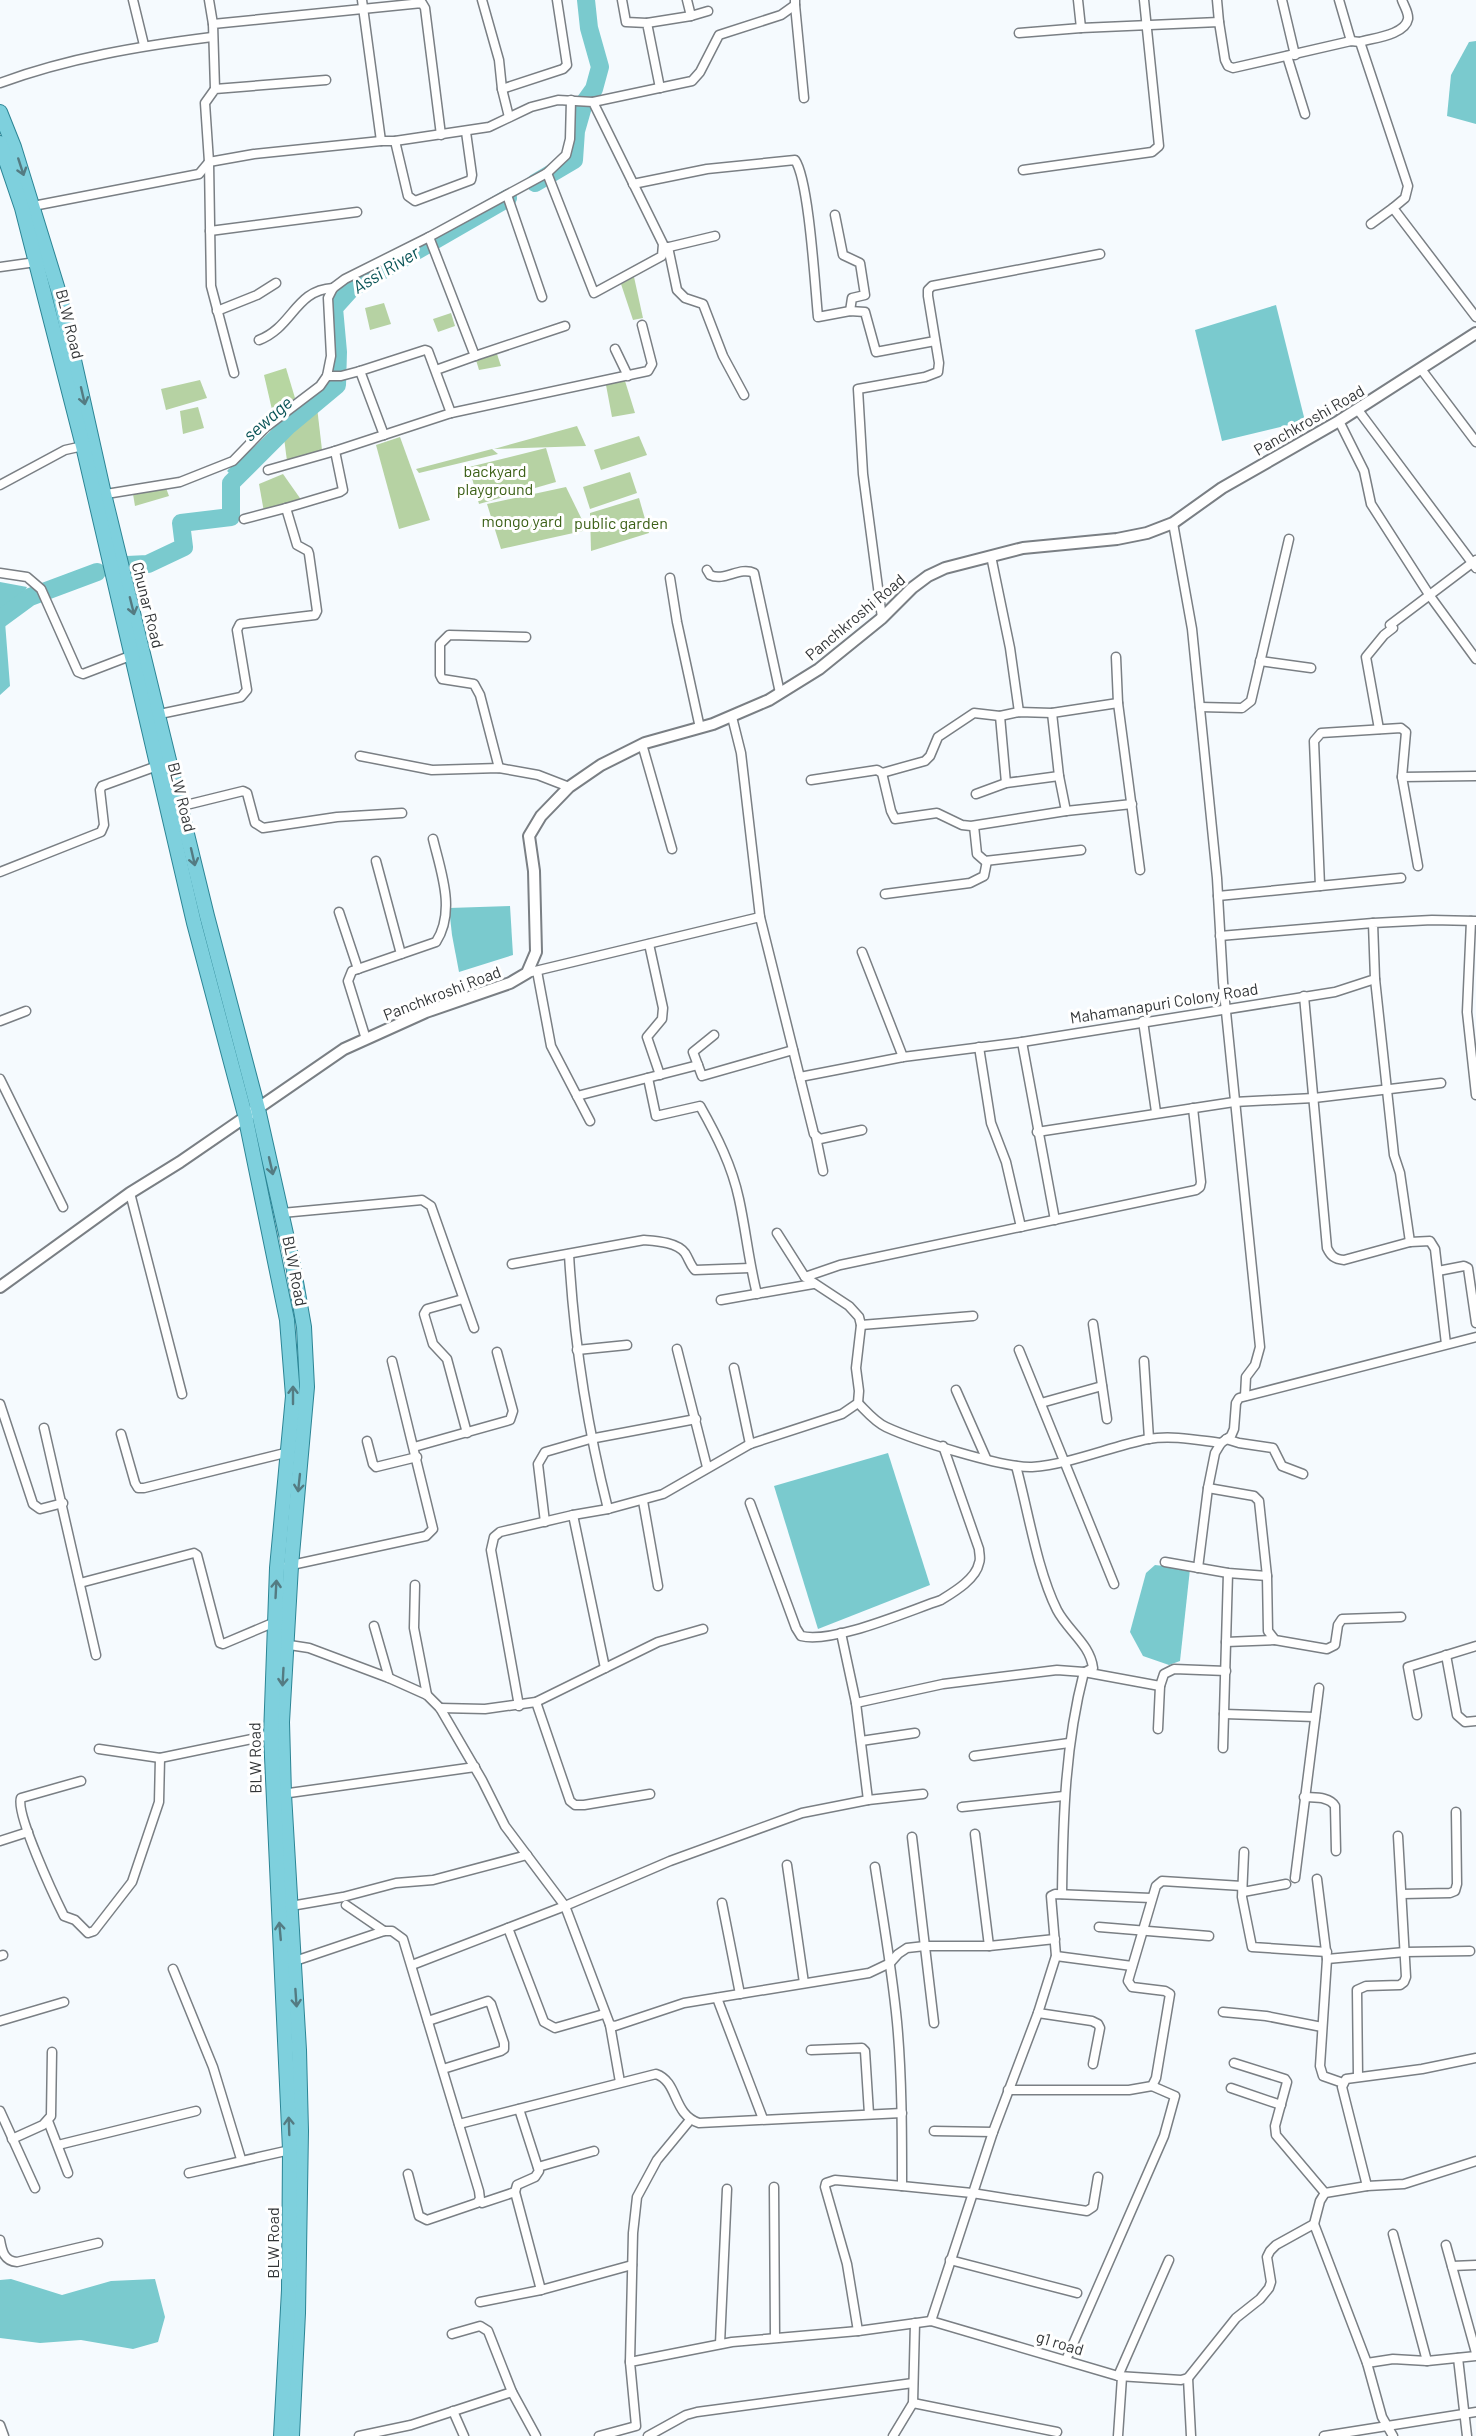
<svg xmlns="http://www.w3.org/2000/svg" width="1476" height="2436" font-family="Barlow,sans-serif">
<rect width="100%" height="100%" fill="#f5fafe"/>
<!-- green -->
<g fill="#b6d2a3">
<path d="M634 277 643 318 633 320 621 284Z"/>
<path d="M384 303 391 324 370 330 365 308Z"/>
<path d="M451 313 455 326 438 332 433 319Z"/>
<path d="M497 354 501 366 479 370 476 360Z"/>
<path d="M200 380 207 398 166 410 161 389Z"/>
<path d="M625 381 635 413 612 417 606 385Z"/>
<path d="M198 407 204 428 183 434 180 411Z"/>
<path d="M317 407 322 450 287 461 284 438Z"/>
<path d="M577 426 586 446 494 449Z"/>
<path d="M639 436 647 455 601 470 594 450Z"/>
<path d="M400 437 430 520 399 529 376 445Z"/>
<path d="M546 448 556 482 479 504 469 467Z"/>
<path d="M492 449 498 454 419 473 416 469Z"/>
<path d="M630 472 637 493 590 509 583 487Z"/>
<path d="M283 474 302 501 264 512 259 484Z"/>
<path d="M566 487 587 530 501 549 487 504Z"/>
<path d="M166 488 169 496 135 506 133 494Z"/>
<path d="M639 498 649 533 591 551 590 513Z"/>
</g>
<!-- forest -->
<path fill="#b7d6a1" d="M286 368 295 398 273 414 264 375Z"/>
<!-- water -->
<g fill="#7acace">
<path d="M1476 41V124L1447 116 1451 75 1469 42Z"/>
<path d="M1276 305 1305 421 1222 441 1195 330Z"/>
<path d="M0 582 27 587 5 622 10 686 0 695Z"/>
<path d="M510 906 513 955 459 972 452 935 449 908Z"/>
<path d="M888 1453 930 1585 818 1629 774 1486Z"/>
<path d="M1155 1565 1190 1569 1180 1661 1169 1665 1143 1656 1130 1632 1146 1573Z"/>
<path d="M11 2279 62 2295 111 2281 155 2279 165 2317 158 2342 133 2349 81 2340 40 2343 0 2338V2280Z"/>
</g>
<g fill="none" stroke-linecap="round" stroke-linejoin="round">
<!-- stream -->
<g stroke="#7acace" stroke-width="3">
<path d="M333 317V300"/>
<path d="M229 471 324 388"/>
</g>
<!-- river -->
<g stroke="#7acace" stroke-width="18">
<path d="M535 183 574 160 576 131 584 103 594 89 600 67 589 28 586 0"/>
<path d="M127 565 148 564 184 547 181 523 231 517V483L289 425 337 385 338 352 334 308 352 288 508 198"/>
<path d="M0 619 30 597 97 572"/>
</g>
<!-- minor casing -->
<g stroke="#7a7f84" stroke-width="11">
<g id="minor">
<path d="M133 0 144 45"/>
<path d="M209 0 213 24"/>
<path d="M362 0 381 141"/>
<path d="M482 0 499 60 502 89 509 117"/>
<path d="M622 0 626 22 647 23 660 88"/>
<path d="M687 0 691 16 708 11"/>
<path d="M1078 0 1081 28 1219 22 1225 60 1228 66 1233 68 1351 41 1360 42 1408 186 1405 198 1393 208 1476 317"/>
<path d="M1217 0 1219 22"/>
<path d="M1282 0 1295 55"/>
<path d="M1339 0 1351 41"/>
<path d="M795 5 804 98"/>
<path d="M647 23 691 16"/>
<path d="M1019 33 1081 28"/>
<path d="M1360 42C1373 38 1405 35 1408 19 1409 13 1404 6 1402 0"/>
<path d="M1287 56 1305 114"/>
<path d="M0 83C68 58 140 46 212 37"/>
<path d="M215 89 213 24 422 3 425 8 441 135"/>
<path d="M502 89 563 69 567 65 557 0"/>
<path d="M593 102 692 81 700 72 719 35 781 15 795 5V0"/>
<path d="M395 141 408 196 415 201 471 180 472 175 466 132"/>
<path d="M1023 170 1152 152 1159 146 1144 0"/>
<path d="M633 184 707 169 795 160C809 180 815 287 818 317L850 311 865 312 876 352 935 341"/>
<path d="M507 195 542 297"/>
<path d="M28 207 199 174 209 162 254 154 381 141H395L489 127 531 107 558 100 593 102 663 244 662 256 594 293 547 173"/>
<path d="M835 215 843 255 860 263 865 295 852 298 850 311"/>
<path d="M1371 224 1393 208"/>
<path d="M210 231 357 212"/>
<path d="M429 237 475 356 565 326"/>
<path d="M668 247 677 290 685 298 703 304 723 356 744 395"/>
<path d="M665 248 715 236"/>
<path d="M0 267 36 262"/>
<path d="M217 311 257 295 276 283"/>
<path d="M259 340C293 327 295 290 333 288"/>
<path d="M615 349 628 376"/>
<path d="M1421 369 1476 442"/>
<path d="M436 370 475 356"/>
<path d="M360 371 384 435"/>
<path d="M234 373 211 286 209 162 205 103 215 89 326 80"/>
<path d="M327 376H341L360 371 425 350 428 351 451 413"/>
<path d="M1358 410 1476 568"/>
<path d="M1339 421 1364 471 1371 504 1430 596 1476 659"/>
<path d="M268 470 335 451"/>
<path d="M0 485 65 450 83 446"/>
<path d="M100 495 180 482 233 461 266 427 320 386 327 376 331 356 328 298 333 288 345 279 429 237 547 173 566 155 570 139 571 100"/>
<path d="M244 519 286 508"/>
<path d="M1173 523 1192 629 1217 878 1223 982 1260 1347 1255 1365 1246 1377 1245 1396"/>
<path d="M991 556 1010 648 1019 712"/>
<path d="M707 570 710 575C724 582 740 566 754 573L780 693"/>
<path d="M0 573 27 577 41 589 78 672 83 674 130 656"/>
<path d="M670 578 677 622 700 728"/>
<path d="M882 618 863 474 858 389 925 377 938 372 939 363 928 296V290L932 286 1100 254"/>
<path d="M1390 625 1476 560"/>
<path d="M1116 657 1118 703 1140 870"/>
<path d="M1260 661 1311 668"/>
<path d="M1200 707 1242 708 1251 701 1289 539"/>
<path d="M1052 713 1059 776 1066 811"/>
<path d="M155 715 241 697 247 690 237 630 240 624 315 615 317 611 309 554 308 551 297 545 286 508 340 492 343 490 335 451 451 413 648 371 652 364 642 325"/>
<path d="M1000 716 1006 783"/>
<path d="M732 717 741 753 760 917 814 1134 820 1139 862 1130"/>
<path d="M1379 729 1366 657 1384 635 1393 628"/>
<path d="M642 744 672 849"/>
<path d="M360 756 432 770 499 768 538 775 569 787"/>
<path d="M499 768 480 695 474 684 442 679 440 675V644L449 635 526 637"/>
<path d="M882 773 925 761 930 756 938 737 974 713 1000 716 1019 712 1052 713 1118 703"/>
<path d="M811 780 877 770 882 773 891 811 895 819 937 813 962 825 971 826 1066 811 1132 804"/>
<path d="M976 794 1006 783 1059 776"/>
<path d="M178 807 243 791 247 793 255 823 263 828 337 817 402 813"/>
<path d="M974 826 977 854 985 861 1081 850"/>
<path d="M376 861 401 954"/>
<path d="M1418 866 1402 777 1476 776"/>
<path d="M0 872 101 832 104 825 100 790 102 786 157 766"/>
<path d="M1320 886 1314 741 1321 733 1401 728 1406 732 1402 777"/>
<path d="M885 894 970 883 984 876 987 861"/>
<path d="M1218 896 1401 878"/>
<path d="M339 912 358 969"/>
<path d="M1471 921 1467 1012 1476 1095"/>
<path d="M1220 936 1373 923"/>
<path d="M649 944 663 1008 662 1019 647 1037 660 1075"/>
<path d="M862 952 903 1057"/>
<path d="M537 971 551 1046 590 1121"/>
<path d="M527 973 760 917"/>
<path d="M1375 979 1394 1155 1400 1173 1410 1242"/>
<path d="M1304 996 1327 1248C1331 1256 1334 1259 1344 1260L1410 1242 1430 1241 1435 1249 1446 1344"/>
<path d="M0 1021 26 1011"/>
<path d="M1143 1021 1156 1112"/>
<path d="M714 1035 693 1052 702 1076 793 1050"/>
<path d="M366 1039 348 981 352 971 436 942C456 911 441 872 433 839"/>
<path d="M1022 1042 1055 1220"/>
<path d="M979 1047 991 1123 1006 1162 1021 1227"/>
<path d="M800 1077 903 1057 1022 1042 1335 992 1375 979 1373 923 1432 920 1476 921"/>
<path d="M648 1078 656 1116 700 1106C717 1136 732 1166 739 1199 746 1231 749 1263 757 1294"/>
<path d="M0 1079 63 1207"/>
<path d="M577 1096 698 1065"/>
<path d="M1037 1132 1234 1102 1314 1098 1441 1083"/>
<path d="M816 1137 823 1171"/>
<path d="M130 1193 182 1394"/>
<path d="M282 1213 422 1200 431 1206 474 1328"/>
<path d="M569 1254C574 1343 586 1422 608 1509"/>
<path d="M512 1264 644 1240C656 1241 677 1242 685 1253 689 1259 690 1265 695 1270L750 1268"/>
<path d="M1438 1271 1464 1266 1468 1268 1476 1323"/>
<path d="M805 1277 840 1265 1196 1190 1200 1187 1201 1182 1193 1108"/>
<path d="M463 1299 427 1309 424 1314 433 1344 447 1359 467 1433"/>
<path d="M721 1300 813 1284"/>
<path d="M1093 1324 1107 1419"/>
<path d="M861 1325 973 1316"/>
<path d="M677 1349 707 1467"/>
<path d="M577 1350 627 1345"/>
<path d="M1019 1350 1114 1584"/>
<path d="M1144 1361 1149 1439"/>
<path d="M734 1368 750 1444"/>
<path d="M956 1390 986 1458"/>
<path d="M858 1403C867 1412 875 1422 886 1427 914 1440 1003 1468 1032 1467 1071 1464 1109 1447 1148 1439 1172 1435 1197 1440 1221 1443"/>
<path d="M1041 1403 1102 1386"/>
<path d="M0 1404 33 1504 40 1509 63 1503"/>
<path d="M44 1428 96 1655"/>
<path d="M121 1434 135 1483 138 1488H144L289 1452"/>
<path d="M1226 1439 1239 1443 1273 1448 1282 1466 1303 1474"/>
<path d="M367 1441 373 1464 376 1467 417 1457"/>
<path d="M414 1447 510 1420 513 1411 497 1352"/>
<path d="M1016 1466C1028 1510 1037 1570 1057 1610 1068 1631 1090 1644 1093 1668L1085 1672"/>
<path d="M1208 1488 1254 1496 1259 1501 1267 1576 1268 1631 1275 1640 1327 1649 1335 1645 1338 1625 1342 1619 1401 1617"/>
<path d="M643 1501 658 1586"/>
<path d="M750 1503 796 1628 801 1636C833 1644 908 1611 941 1600 954 1592 976 1579 979 1563 981 1559 979 1553 979 1549L943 1446"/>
<path d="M573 1515 605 1668"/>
<path d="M545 1522 538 1464 545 1452 590 1439 696 1419"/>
<path d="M1165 1562 1228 1573 1267 1576"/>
<path d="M287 1566 426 1536 433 1529 392 1361"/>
<path d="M1198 1568 1208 1488 1215 1453 1221 1443 1231 1436 1234 1429 1236 1403 1239 1398 1476 1337"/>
<path d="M80 1583 194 1553 197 1555 220 1643 223 1644 275 1622"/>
<path d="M415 1585 414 1628 427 1695"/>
<path d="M374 1626 389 1678"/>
<path d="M841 1633 856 1703 868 1800"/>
<path d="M1226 1642 1275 1640"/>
<path d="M283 1644 309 1648 389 1678 427 1695 440 1708 482 1780 505 1826 565 1906 610 2025 615 2026 684 2003 869 1973 890 1963 898 1954 907 1948 925 1946H989L1055 1939"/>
<path d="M1446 1655 1457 1715 1465 1722 1476 1721"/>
<path d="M536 1702 570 1801 575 1805H584L650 1794"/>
<path d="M856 1703 943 1684 1057 1670 1084 1672 1160 1686"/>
<path d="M519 1706 491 1550 494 1537 500 1532 573 1515 608 1509 663 1494 750 1444 842 1414 858 1403 859 1391 856 1368 861 1325 859 1317 849 1306 805 1277 777 1233"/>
<path d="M440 1708 485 1709 536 1702 658 1642 703 1629"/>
<path d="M1224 1714 1315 1717"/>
<path d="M1417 1715 1408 1667 1476 1646"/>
<path d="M1158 1729 1160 1686 1164 1674 1174 1669 1226 1671"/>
<path d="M861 1741 915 1733"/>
<path d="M1223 1748 1228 1573"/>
<path d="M99 1749 160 1758 271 1735"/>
<path d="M974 1756 1069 1743"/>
<path d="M81 1781 21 1798C15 1813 55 1898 64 1916L75 1920 88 1933 94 1931 132 1882 159 1802 160 1758"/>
<path d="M282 1794 475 1767"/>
<path d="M1304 1797C1314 1798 1329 1796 1335 1806L1336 1851"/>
<path d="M962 1807 1064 1796"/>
<path d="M975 1834 989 1946"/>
<path d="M912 1837 934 2023"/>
<path d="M0 1841 28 1832"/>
<path d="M1244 1852 1242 1897 1252 1947 1327 1952"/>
<path d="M787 1865 804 1983"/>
<path d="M875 1867C883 1919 892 1970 897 2022 902 2076 902 2131 902 2186L972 2193 1087 2211 1093 2207 1098 2177"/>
<path d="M1295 1878 1319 1688"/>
<path d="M1317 1879 1327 1959 1320 2066 1323 2076 1343 2083"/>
<path d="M1062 1894C1063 1818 1065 1745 1084 1672"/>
<path d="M1402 1894 1450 1893 1455 1891 1457 1884 1456 1812"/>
<path d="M722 1903 740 1994"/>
<path d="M346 1905 384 1931"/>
<path d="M291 1906 343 1897 396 1883 433 1880 527 1855"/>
<path d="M1099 1927 1209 1936"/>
<path d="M508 1928 544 2022 555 2028 604 2014"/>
<path d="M0 1956 3 1955"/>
<path d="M1056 1956 1132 1966"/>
<path d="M1327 1959 1405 1952 1470 1951"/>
<path d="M292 1962 384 1931H392L403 1939 479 2191 480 2199 477 2203 427 2220 419 2216 408 2174"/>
<path d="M412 1965 565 1906 670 1861 802 1813 868 1800 923 1794"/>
<path d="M173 1969 213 2067 241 2159"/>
<path d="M717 1998 763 2119"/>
<path d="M1223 2012 1266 2016 1322 2027"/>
<path d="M1038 2013 1092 2021 1098 2024 1100 2028 1093 2064"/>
<path d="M0 2021 64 2002"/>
<path d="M428 2021 488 2001 491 2004 504 2043V2049L501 2051 443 2069"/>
<path d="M610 2025 620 2082"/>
<path d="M811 2050 862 2048 865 2051 869 2114"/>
<path d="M1234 2063 1285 2079 1287 2082 1275 2126 1276 2135 1325 2193"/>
<path d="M1358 2076 1357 1990 1366 1986 1400 1985 1404 1982 1406 1977 1398 1836"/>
<path d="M1231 2088 1281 2105"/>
<path d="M1008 2090H1129L1152 2086 1156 2078 1170 1994 1165 1991 1132 1987 1128 1981 1156 1886 1162 1881 1242 1886 1243 1892 1286 1884"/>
<path d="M519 2109 539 2171 535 2177 517 2185 515 2192 541 2290"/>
<path d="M0 2111 35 2188"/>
<path d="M48 2121 68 2173"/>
<path d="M459 2124 656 2074C679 2082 672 2114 699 2123L902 2113"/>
<path d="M934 2131 993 2132"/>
<path d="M12 2139 43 2125 51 2116 52 2052"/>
<path d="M58 2145 196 2111"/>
<path d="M538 2167 594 2151"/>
<path d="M189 2173 290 2150"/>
<path d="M1367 2186 1342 2087 1346 2079 1422 2069 1476 2058"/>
<path d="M774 2187 775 2337"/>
<path d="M482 2203 515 2192"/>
<path d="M1314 2224 1367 2363 1382 2417 1393 2436"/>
<path d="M1393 2234 1427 2361"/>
<path d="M0 2240C2 2251 4 2261 17 2262L98 2243"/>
<path d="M1446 2245 1476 2353"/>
<path d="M950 2260 1077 2293"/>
<path d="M1452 2266 1476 2265"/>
<path d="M480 2302 541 2290 632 2265"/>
<path d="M931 2321 993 2132 1038 2013 1056 1956 1051 1896 1055 1894 1151 1898"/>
<path d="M858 2331 847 2264 825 2187 826 2183 835 2180 902 2186"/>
<path d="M452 2334 480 2326 488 2331 512 2392 536 2436"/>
<path d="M720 2344 727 2189"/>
<path d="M1458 2358 1467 2436"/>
<path d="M1066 2360 1164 2136 1175 2096 1152 2086"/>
<path d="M630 2362 633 2233 637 2197 657 2160 690 2120"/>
<path d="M1367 2363 1393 2359 1427 2361 1476 2356"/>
<path d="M1118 2376 1169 2260"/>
<path d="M1188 2378 1191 2436"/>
<path d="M913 2403 1057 2432"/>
<path d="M453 2411 464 2436"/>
<path d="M0 2425 4 2436"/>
<path d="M359 2436 411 2425 512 2392"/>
<path d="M599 2436 636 2426 630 2362 732 2342 858 2331 931 2321 1118 2376 1181 2380 1188 2378 1236 2318 1260 2299 1269 2288 1271 2282 1267 2257 1270 2251 1276 2245 1314 2224 1320 2201 1325 2193 1367 2186 1404 2184 1476 2161"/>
<path d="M648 2436 686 2415 697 2412 913 2383"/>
<path d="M893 2436 913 2403 915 2323"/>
<path d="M1118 2436 1122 2377"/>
<path d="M1324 2436 1476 2412"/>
</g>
</g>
<!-- tertiary casing -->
<g stroke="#7a7f84" stroke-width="14">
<path id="tertiary" d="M0 1287 130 1193 180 1162 344 1049 426 1012 510 983 527 973 536 952 534 871 529 836 541 816 569 787 601 765 645 743 713 724 769 700 819 669 882 618 912 588 928 576 945 568 1023 548 1117 539 1147 533 1173 523 1222 488 1339 421 1476 333"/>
</g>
<!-- primary casing -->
<g stroke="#2c8595" stroke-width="16">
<g id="primary">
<path d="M0 112 14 147 59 293 104 494 207 916 258 1109 293 1265 304 1327 307 1387 291 1566 282 1722 284 1794 299 2050 301 2131 298 2313 292 2436"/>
<path d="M0 143 22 208 83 446 194 923 245 1115 287 1320 293 1396 277 1568 271 1735 290 2150 289 2290 281 2436"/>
</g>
</g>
<!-- minor -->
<use href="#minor" stroke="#fff" stroke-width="8"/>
<!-- tertiary -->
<use href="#tertiary" stroke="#fff" stroke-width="10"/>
<!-- primary -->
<use href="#primary" stroke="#7ed0dd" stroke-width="14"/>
</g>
<!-- one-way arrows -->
<defs><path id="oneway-shaft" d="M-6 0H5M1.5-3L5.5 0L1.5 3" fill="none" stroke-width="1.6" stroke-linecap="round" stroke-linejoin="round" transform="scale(1.5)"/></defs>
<g stroke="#547b82">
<use href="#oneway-shaft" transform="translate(21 167) rotate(72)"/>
<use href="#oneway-shaft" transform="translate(83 396) rotate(77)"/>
<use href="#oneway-shaft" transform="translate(132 606) rotate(76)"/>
<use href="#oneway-shaft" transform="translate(193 857) rotate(77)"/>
<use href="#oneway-shaft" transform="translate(271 1166) rotate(77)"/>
<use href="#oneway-shaft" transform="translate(293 1395) rotate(-90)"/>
<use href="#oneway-shaft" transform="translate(299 1483) rotate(96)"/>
<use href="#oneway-shaft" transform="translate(276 1589) rotate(-87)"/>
<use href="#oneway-shaft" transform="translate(283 1677) rotate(93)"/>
<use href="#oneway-shaft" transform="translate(280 1931) rotate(-95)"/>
<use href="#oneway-shaft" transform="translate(296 1998) rotate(86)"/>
<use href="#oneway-shaft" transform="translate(289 2126) rotate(-92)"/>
</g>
<g text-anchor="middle" stroke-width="6" stroke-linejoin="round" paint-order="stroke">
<!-- street labels -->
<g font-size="16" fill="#323537" stroke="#fff">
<text transform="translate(70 324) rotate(76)" y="6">BLW Road</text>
<text transform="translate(1309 420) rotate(-30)" y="6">Panchkroshi Road</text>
<text transform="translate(148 605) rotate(76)" y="6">Chunar Road</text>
<text transform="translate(855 617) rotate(-40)" y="6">Panchkroshi Road</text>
<text transform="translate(182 797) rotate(76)" y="6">BLW Road</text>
<text transform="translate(442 993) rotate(-21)" y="6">Panchkroshi Road</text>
<text transform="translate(1164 1003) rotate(-9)" y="6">Mahamanapuri Colony Road</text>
<text transform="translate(295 1271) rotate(79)" y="6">BLW Road</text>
<text transform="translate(255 1758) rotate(-91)" y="6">BLW Road</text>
<text transform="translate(273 2243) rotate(-90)" y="6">BLW Road</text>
<text transform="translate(1060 2343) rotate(17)" y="6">g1 road</text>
</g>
<!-- park labels -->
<g font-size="16" fill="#3c6017" stroke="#fff">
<text x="495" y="477">backyard<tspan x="495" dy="18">playground</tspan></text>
<text x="522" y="527">mongo yard</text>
<text x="621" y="529">public garden</text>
</g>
<!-- water labels -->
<g font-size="18" font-style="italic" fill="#0a5457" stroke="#fff">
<text transform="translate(386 270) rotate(-31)" y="6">Assi River</text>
<text transform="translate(268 419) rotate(-41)" y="6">sewage</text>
</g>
</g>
</svg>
